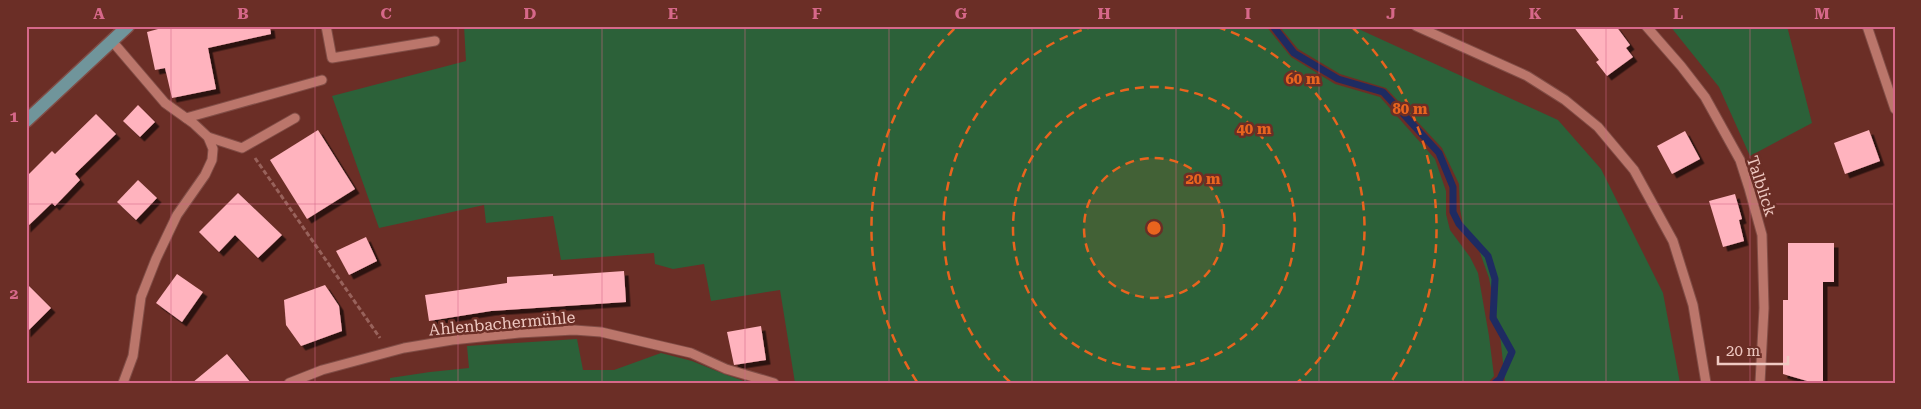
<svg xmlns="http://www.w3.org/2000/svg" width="1921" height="409" font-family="'Roboto Serif',serif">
<defs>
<filter id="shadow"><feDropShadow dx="4.5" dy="4.5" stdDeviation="0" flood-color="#0009"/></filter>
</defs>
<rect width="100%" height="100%" fill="#6b2e26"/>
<!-- green -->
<g fill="#2c6139">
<path d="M464 26H1266L1291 57 1335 84 1380 97 1435 159 1446 191V214L1450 230 1470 257 1478 273 1489 336 1494 376 1488 383H795L780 290 711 301 704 264 673 269 655 264 654 253 561 260 553 216 486 223 484 205 379 228 332 96 466 61Z"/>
<path d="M1279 26H1352L1558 120 1601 169 1663 293 1680 383H1511L1505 381 1500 335 1489 278 1479 250 1463 224 1460 209 1459 184 1442 148 1386 88 1340 74 1298 49Z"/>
<path d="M1670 26H1787L1812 123 1750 156 1719 87Z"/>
<path d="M577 339 583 370H614L661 353 692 361 724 374 744 381V378L755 383H384L390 381V378L430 372 469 368 467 346Z"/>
</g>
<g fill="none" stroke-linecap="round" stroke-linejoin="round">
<!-- stream -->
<path stroke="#1e2b62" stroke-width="7" d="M1273 26 1294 53 1338 79 1383 92 1439 153 1453 187V212L1459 224 1488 256 1495 279 1493 318 1512 352 1500 379 1495 383"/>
</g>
<!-- building -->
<g fill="#ffb3be" filter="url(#shadow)">
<path d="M157 26H270L271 34 208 48 216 89 172 98 165 68 155 70 147 32 158 29Z"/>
<path d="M1573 26H1616L1630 45 1626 48 1633 57 1607 76 1596 62 1599 60Z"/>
<path d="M138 105 155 122 140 137 123 121Z"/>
<path d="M96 114 116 134 75 174 80 180 55 206 52 203 26 228V177L52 151 55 154Z"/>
<path d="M318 130 355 189 307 219 270 160Z"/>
<path d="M1869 130 1880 161 1845 174 1834 143Z"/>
<path d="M1685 131 1700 159 1672 174 1657 146Z"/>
<path d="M138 180 157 198 136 220 117 202Z"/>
<path d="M238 193 282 235 258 258 235 235 219 252 199 232Z"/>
<path d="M1735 194 1742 219 1739 220 1744 241 1723 247 1709 201Z"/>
<path d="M366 237 377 261 349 275 336 251Z"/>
<path d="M1788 243H1834V282H1823V383H1814L1783 374V300H1788Z"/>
<path d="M624 271 626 302 491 311 429 321 425 295 507 283V277L553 274V276Z"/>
<path d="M177 274 203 292 182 322 156 303Z"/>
<path d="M26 283 51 308 26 333Z"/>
<path d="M325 285 339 306 342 331 301 346 286 325 284 300Z"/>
<path d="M761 326 766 360 734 365 727 332Z"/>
<path d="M227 354 251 383H192Z"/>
</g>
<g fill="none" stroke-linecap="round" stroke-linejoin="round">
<!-- minor casing -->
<g stroke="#814d46" stroke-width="11">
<g id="minor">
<path d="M326 26 332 58 435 41"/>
<path d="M1416 26 1527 76 1565 100 1598 127 1634 170 1673 241 1693 305 1706 383"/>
<path d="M1646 26 1681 66 1705 97 1740 160 1749 188 1762 235 1764 308 1760 383"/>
<path d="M1867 26 1895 109"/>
<path d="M112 41 165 103 193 123 208 137 213 149 212 160 205 175 177 215 156 259 141 297 133 356 123 383"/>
<path d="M186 118 322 80"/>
<path d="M208 137 242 148 295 118"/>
<path d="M289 383 322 370 404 348 452 340 519 333 574 330 601 332 691 353 726 369 774 383"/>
</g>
</g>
<!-- major casing -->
<g stroke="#814d46" stroke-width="15">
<path id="major" d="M26 121 128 26"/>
</g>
<!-- path -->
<path stroke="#98625b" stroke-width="3" stroke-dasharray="5 2.5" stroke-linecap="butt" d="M255 158 380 338"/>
<!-- minor -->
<use href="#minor" stroke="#bb766b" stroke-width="9"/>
<!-- major -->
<use href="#major" stroke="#70959b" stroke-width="12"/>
</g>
<!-- grid -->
<path fill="none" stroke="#d66889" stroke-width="1" stroke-opacity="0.55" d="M171 26V383M315 26V383M458 26V383M602 26V383M745 26V383M889 26V383M1032 26V383M1176 26V383M1319 26V383M1463 26V383M1606 26V383M1750 26V383M26 204H1895"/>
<!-- distance rings -->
<circle cx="1154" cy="228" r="70" fill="#e9641e" fill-opacity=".12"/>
<g fill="none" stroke="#e9641e" stroke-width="2.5" stroke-dasharray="9 6">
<circle cx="1154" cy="228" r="70"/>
<circle cx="1154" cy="228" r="141"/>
<path d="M1010 382A211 211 0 0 1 1091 27M1217 27A211 211 0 0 1 1298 382"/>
<path d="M917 382A282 282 0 0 1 956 27M1352 27A282 282 0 0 1 1391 382"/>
</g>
<g text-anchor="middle" stroke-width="5" stroke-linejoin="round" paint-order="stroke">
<!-- street labels -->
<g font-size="16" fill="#efc9c2" stroke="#6b2e26">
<text transform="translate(1762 186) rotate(72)" y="6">Talblick</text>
<text transform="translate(502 323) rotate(-5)" y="6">Ahlenbachermühle</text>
</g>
</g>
<circle cx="1154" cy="228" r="8" fill="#e9641e" stroke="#6b2e26" stroke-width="2.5"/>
<g font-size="15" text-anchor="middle" font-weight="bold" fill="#e9641e" stroke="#6b2e26" stroke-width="5" stroke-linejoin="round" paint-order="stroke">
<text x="1303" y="84">60 m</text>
<text x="1410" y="114">80 m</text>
<text x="1254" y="134">40 m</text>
<text x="1203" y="184">20 m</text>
</g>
<!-- border -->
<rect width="1921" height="409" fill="none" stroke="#6b2e26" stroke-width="55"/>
<!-- scale -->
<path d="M1718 356v8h70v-8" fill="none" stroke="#efc9c2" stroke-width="2.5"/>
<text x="1726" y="356" font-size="15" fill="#efc9c2" stroke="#6b2e26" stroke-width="4" paint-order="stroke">20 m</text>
<rect x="28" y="28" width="1866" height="354" fill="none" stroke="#d66889" stroke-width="2"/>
<g font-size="16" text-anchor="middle" font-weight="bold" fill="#d66889">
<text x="99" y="19">A</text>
<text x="243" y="19">B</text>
<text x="386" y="19">C</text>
<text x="530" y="19">D</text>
<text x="673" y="19">E</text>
<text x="817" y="19">F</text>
<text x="961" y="19">G</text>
<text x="1104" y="19">H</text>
<text x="1248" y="19">I</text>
<text x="1391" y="19">J</text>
<text x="1535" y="19">K</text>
<text x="1678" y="19">L</text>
<text x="1822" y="19">M</text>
<text x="14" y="122">1</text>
<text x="14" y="299">2</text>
</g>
</svg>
